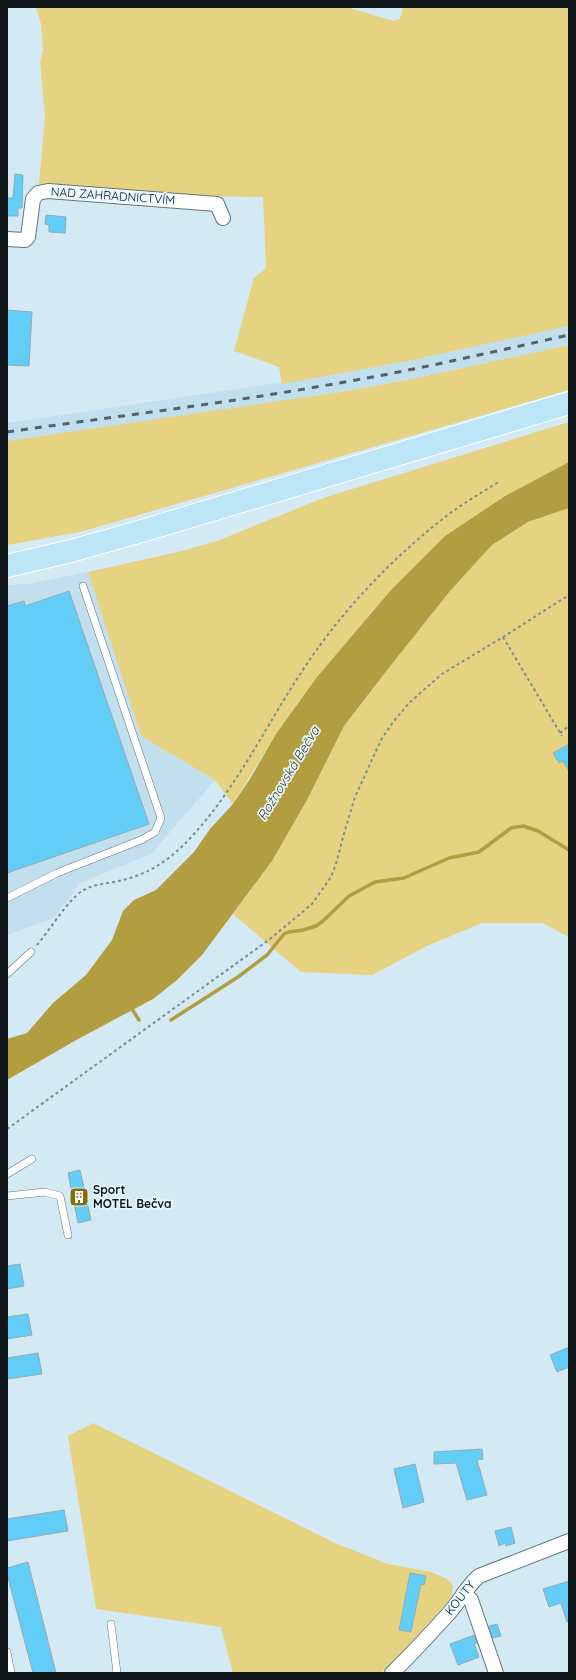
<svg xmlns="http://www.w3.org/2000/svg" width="576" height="1680" font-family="Quicksand,sans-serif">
<rect width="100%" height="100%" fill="#d3e9f3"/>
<!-- built -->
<g fill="#c1dfed">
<path d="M569 326V345L412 379 281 402 7 441V423L338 374 408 361Z"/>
<path d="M88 572 141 736 215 780 151 854 80 883 54 918 7 935V585L28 584Z"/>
</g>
<!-- green -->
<g fill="#e6d381">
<path d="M36 7H346L394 21 400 19 403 7H569V326L408 361 282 384 279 367 234 351 254 278 266 268 263 197C189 196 113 195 39 184L45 116 40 62 43 50 41 24Z"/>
<path d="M569 345V390L80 532 7 545V441L341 392 412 379Z"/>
<path d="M569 422V462L505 496 445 536 391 590 317 677 276 734 233 804 215 780 141 736 88 572 182 551 217 541 323 498Z"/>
<path d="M569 508V937L542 923H482L427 946 372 975 301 972 233 914 272 861 307 800 344 726 384 674 450 591 492 545 528 522Z"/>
<path d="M93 1423 335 1543 388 1564 431 1572 443 1577 450 1581 453 1586 452 1594 449 1601 394 1661 381 1673H233L221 1627 96 1609 68 1436Z"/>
</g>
<!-- water -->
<path fill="#b29d41" d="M569 462V508L528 522 492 545 450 591 384 674 344 726 307 800 272 861 202 955 177 980 153 999 78 1039 7 1080V1039L27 1033 53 1003 86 975 112 940 123 911 134 900 156 890 194 852 210 829 233 804 250 779 276 734 317 677 391 590 445 536 505 496Z"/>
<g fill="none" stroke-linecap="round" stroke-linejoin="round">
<!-- stream -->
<g stroke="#b29d41" stroke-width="3.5">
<path d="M130 1006 139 1020"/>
<path d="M171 1020 238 977 267 955 284 934 289 932 303 930 316 926 323 921 349 896 375 882 404 878 449 858 479 852 511 828 523 826 538 831 569 850"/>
</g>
</g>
<!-- building -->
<g fill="#62cdf7" stroke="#95aab4">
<path d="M15 174 23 175 22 208H18V216H7V198H13Z"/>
<path d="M46 215 66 217 65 233 49 232V225L45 224Z"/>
<path d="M7 310 32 312 29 366 7 365Z"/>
<path d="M69 591 149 824 7 873V606L24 601 25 606Z"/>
<path d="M569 744V771L563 761 559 763 553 753Z"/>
<path d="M80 1170 91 1220 78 1223 68 1173Z"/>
<path d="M20 1264 24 1286 7 1289V1266Z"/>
<path d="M28 1314 32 1335 7 1339V1317Z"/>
<path d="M569 1347V1367L557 1372 550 1355Z"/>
<path d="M38 1353 42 1374 7 1379V1358Z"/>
<path d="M482 1449 483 1459 477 1460 487 1495 467 1500 456 1463 434 1464V1452Z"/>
<path d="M415 1464 424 1502 403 1508 394 1469Z"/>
<path d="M64 1510 68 1531 7 1541V1519Z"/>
<path d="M511 1527 515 1543 506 1546 505 1543 499 1546 495 1531Z"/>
<path d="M28 1562 56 1673H33L7 1574V1568Z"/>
<path d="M410 1573 426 1576 424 1585 421 1584 411 1632 399 1630Z"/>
<path d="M569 1581V1621L567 1622 561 1603 549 1607 543 1589Z"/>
<path d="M497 1624 501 1636 493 1638 489 1626Z"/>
<path d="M474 1635 477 1643 474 1644 479 1657 458 1665 450 1644Z"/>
</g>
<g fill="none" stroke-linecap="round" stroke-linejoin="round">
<!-- service casing -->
<g stroke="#61757e" stroke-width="8">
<g id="service">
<path d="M7 898 57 873 141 840 155 832 161 818 83 586"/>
<path d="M7 974 31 952"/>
<path d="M7 1174 32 1159"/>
<path d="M7 1196 45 1192 60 1196 68 1235"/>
<path d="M111 1624 117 1673"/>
<path d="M7 1652 11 1673"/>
</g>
</g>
<!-- minor casing -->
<g stroke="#61757e" stroke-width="16">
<g id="minor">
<path d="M7 239 25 240 28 237 33 199 38 193 48 191 217 204 223 218"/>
<path d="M464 1593 471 1600 496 1673"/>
<path d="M392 1673C412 1654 431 1633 450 1612 460 1601 467 1586 479 1576L569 1541"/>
</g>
</g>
<!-- primary casing -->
<g stroke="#fff" stroke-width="24">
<path id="primary" d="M7 566 71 551 142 531 569 403"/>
</g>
<!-- path -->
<g stroke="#7d8d94" stroke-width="2" stroke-dasharray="3 3" stroke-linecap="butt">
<path d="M503 637 562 736"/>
<path d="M560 733 569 726"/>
<path d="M37 945C49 931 68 900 82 891 93 884 106 884 118 881 149 875 173 858 194 834 242 781 272 713 313 655 351 601 397 554 449 514 465 502 483 492 500 481"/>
<path d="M7 1129 270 939 312 904 331 877 336 864 345 830 355 797 381 740 393 722 410 702 442 674 503 637 569 595"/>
</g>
<!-- service -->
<use href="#service" stroke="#fff" stroke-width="7"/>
<!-- minor -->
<use href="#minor" stroke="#fff" stroke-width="14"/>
<!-- primary -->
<use href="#primary" stroke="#bce6f8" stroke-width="22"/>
<!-- rail -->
<path stroke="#556268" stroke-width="3" stroke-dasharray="7 7" stroke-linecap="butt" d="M7 432C118 416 228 403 339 383 416 370 492 352 569 335"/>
</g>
<!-- icons -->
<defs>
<g id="building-square" transform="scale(1)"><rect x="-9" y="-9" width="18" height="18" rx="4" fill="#826f0e" stroke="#e4f6fe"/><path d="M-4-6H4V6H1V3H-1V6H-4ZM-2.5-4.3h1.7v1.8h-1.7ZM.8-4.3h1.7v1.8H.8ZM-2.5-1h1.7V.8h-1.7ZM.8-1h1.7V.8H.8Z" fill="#fff"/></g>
</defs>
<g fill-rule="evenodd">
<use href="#building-square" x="79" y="1197"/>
</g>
<g text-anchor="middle" stroke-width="3.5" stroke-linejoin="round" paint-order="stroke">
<!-- street labels -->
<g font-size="12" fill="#10181b" stroke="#e4f6fe">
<text transform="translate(113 196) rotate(4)" y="4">NAD ZAHRADNICTVÍM</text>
<text transform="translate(460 1598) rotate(-51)" y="4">KOUTY</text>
</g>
<!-- poi labels -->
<g font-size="12" font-weight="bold" fill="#10181b" stroke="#e4f6fe" text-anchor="start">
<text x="93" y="1194">Sport<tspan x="93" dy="14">MOTEL Bečva</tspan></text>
</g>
<!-- water labels -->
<g font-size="13" font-style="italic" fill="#403810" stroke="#e4f6fe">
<text transform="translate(288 773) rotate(-59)" y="5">Rožnovská Bečva</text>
</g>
</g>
<!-- border -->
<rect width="576" height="1680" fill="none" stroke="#10181b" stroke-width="16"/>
</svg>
